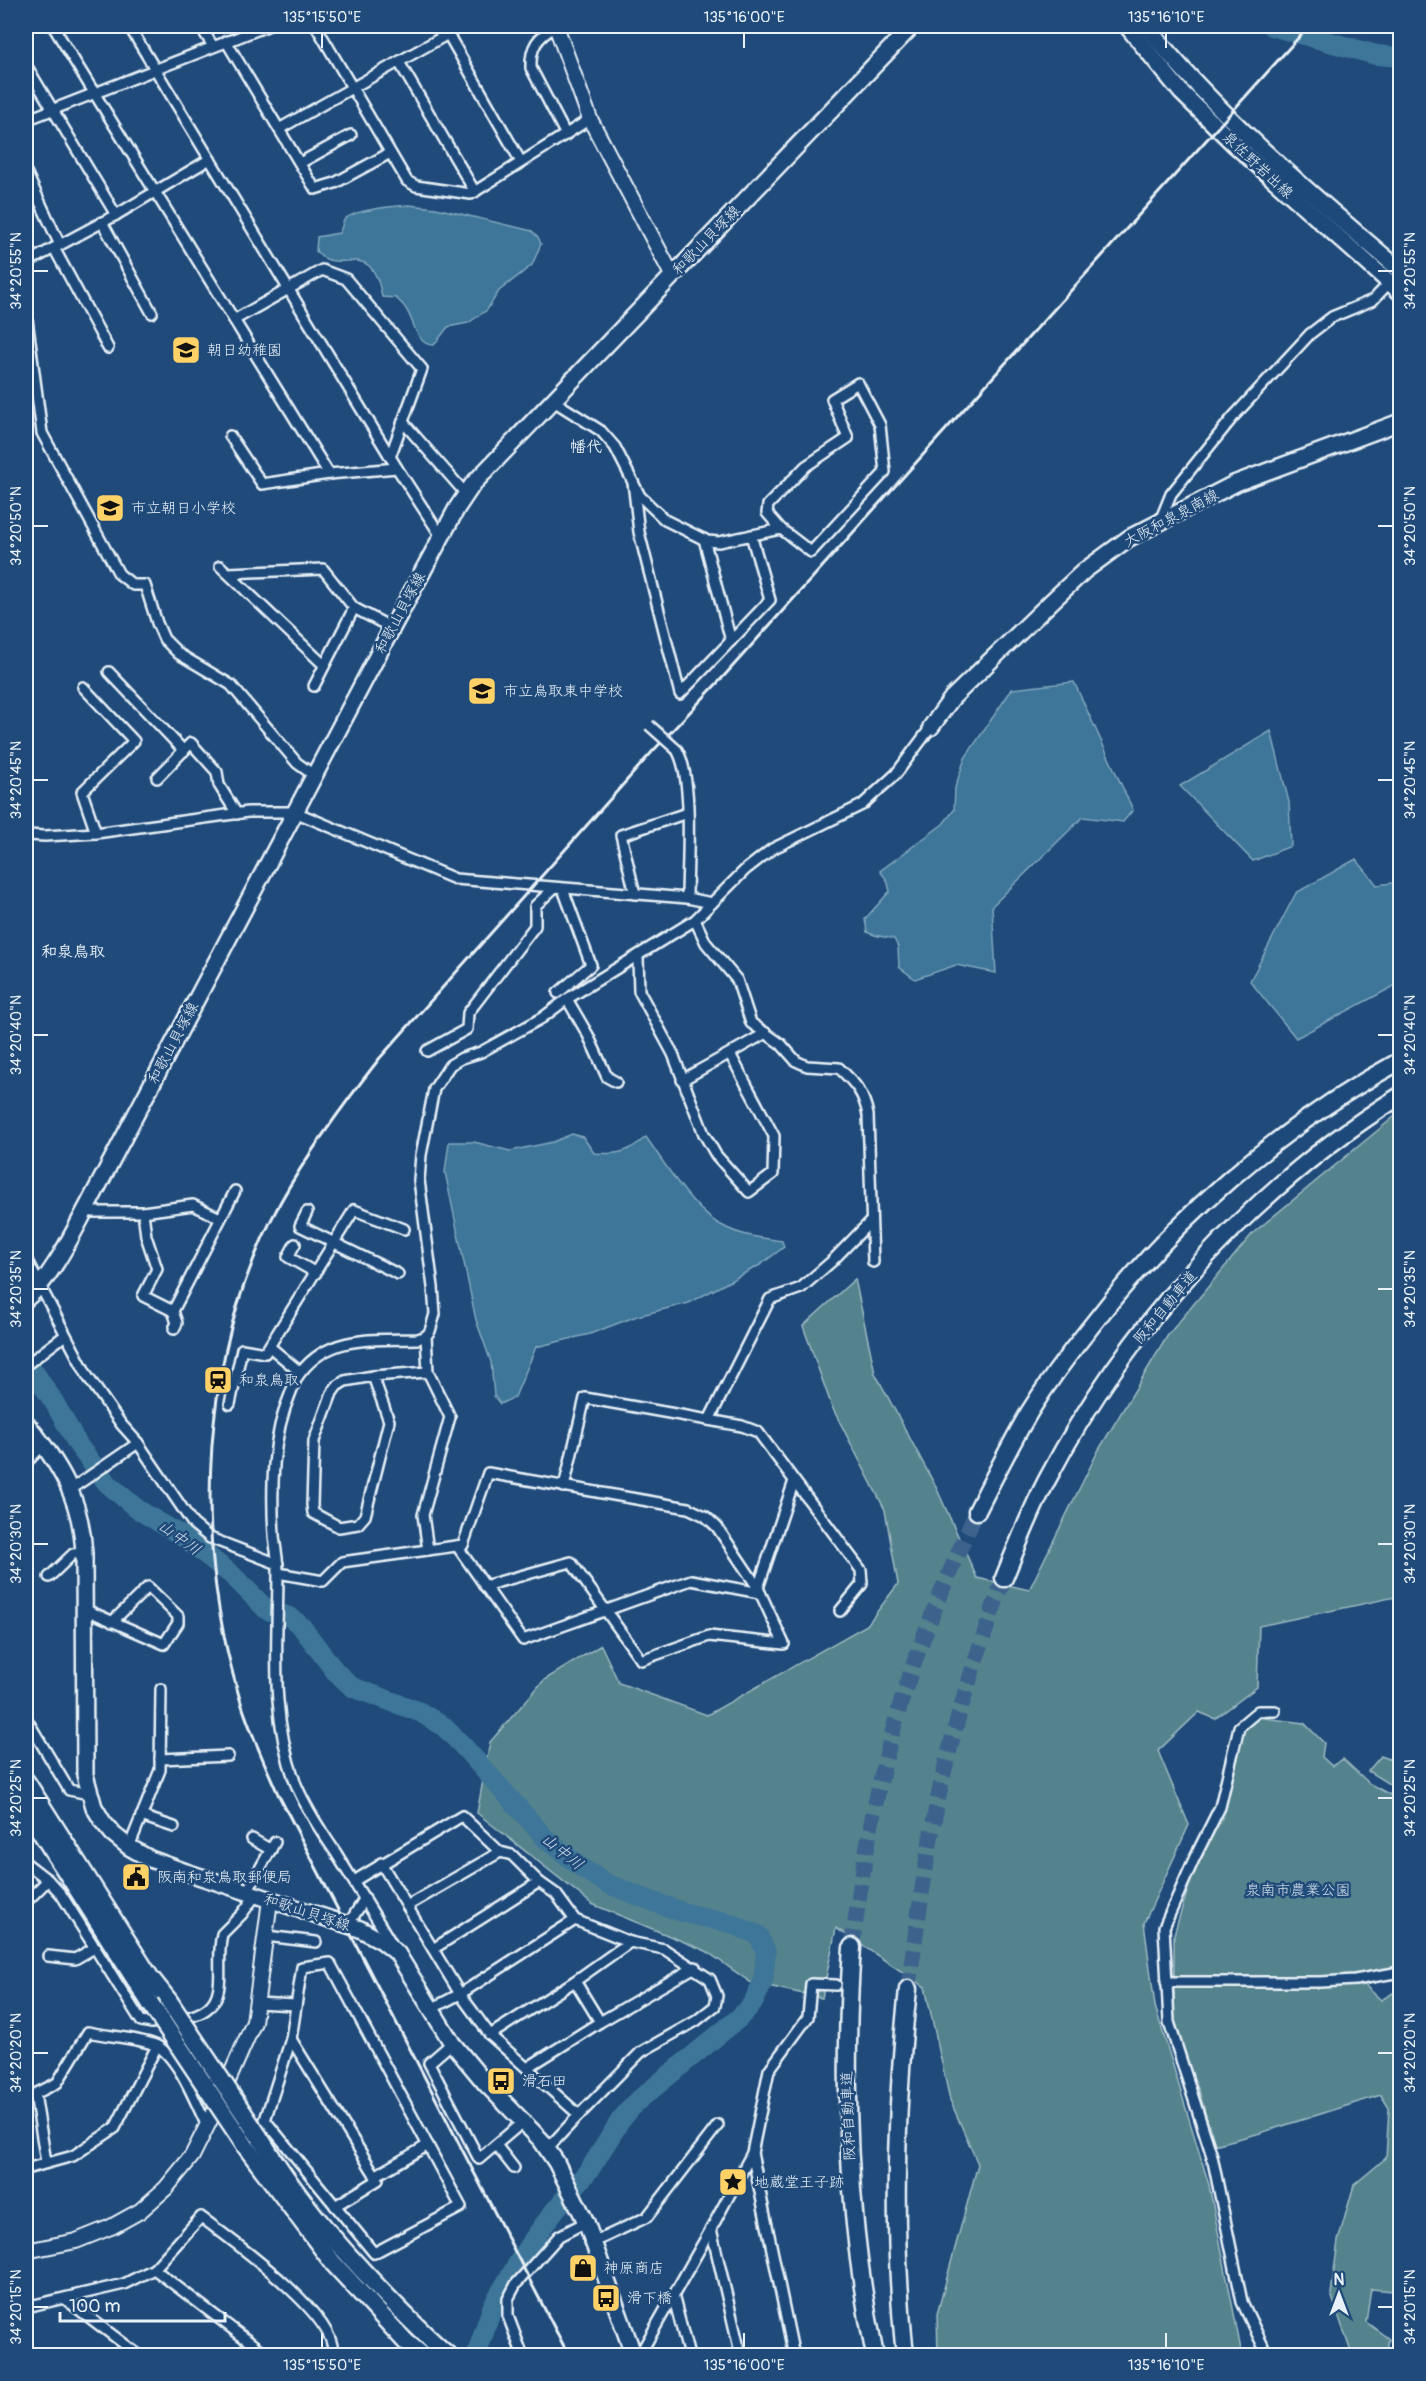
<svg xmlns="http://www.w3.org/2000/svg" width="1426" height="2381" font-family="Pangolin,'Klee One',sans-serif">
<rect width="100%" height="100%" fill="#1f4a7a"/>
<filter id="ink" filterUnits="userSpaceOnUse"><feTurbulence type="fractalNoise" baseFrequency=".0167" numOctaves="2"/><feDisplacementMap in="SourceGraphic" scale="12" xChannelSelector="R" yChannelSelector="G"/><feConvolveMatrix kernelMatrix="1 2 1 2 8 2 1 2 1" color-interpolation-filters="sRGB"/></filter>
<g filter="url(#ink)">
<!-- green -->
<g fill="#54838d" stroke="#9ebac2" stroke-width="1.5">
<path d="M1400 1112V1601L1395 1597 1259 1626 1257 1687 1215 1719 1199 1712 1158 1751 1189 1825 1144 1923 1155 2006 1209 2185 1242 2355H938L937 2314 978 2164 950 2100 925 1987 836 1928 822 1998 750 1982 706 1951 592 1904 477 1813 490 1742 544 1680 601 1645 619 1683 707 1715 867 1625 898 1584 885 1510 832 1407 803 1326 855 1279 875 1373 936 1487 977 1578 1029 1590 1098 1451 1168 1335 1253 1233Z"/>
<path d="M1255 1717 1304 1723 1324 1743 1322 1757 1332 1766 1343 1759 1370 1784 1400 1800V1965L1355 1976 1381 2000 1400 1989V2267L1393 2291 1371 2289 1366 2322 1389 2339 1386 2355H1352L1331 2294 1338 2241 1354 2185 1386 2158 1389 2108 1381 2095 1257 2134 1214 2145 1199 2091 1190 2071 1174 2022V1934L1193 1873 1224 1804 1242 1727Z"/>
<path d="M1381 1756 1400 1763V1791L1368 1771Z"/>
</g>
<!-- water -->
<g fill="#3e7698" stroke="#82a7be" stroke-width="1.5">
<path d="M409 205 436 208 532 231 538 237 541 244 532 265 499 291 487 310 468 323 448 327 434 345C416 346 414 320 406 309 404 305 400 302 396 298L382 297C371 234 339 279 316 251L317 237 339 233C342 229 342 224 344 220 352 210 396 206 409 205Z"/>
<path d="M1074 682 1133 810 1123 822 1083 817 992 906 996 973 956 965 915 979 899 967 898 947 894 939C884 936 876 937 867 932L865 919 890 891 887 880 880 871 943 824 954 810 955 788 965 758 1012 689Z"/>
<path d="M1271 731 1289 802 1291 846 1253 861 1180 786Z"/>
<path d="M1356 859 1377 885 1400 882V983L1296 1038 1250 981 1296 893Z"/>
<path d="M572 1134 583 1137 594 1153C618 1155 627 1153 646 1137 664 1163 695 1213 723 1226 741 1236 762 1238 782 1241L784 1247 760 1265 689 1303 637 1316 590 1334 536 1347 515 1397 500 1404 494 1396 491 1362 476 1320 445 1172 449 1142H474L510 1151 553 1142Z"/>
</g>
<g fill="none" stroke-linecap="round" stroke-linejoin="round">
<!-- river -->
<g stroke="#3e7698" stroke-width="20">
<path d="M1272 26 1376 55 1400 57"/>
<path d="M26 1360 54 1402 78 1445 107 1483 137 1509 182 1536 232 1575 267 1610 290 1617 301 1626 335 1671 352 1687 420 1712 443 1726 463 1746 546 1839 582 1868 608 1884 654 1902 685 1913 730 1923 758 1935 766 1952 763 1982 753 2003 739 2018 635 2103 620 2121 590 2169 555 2210 527 2248 493 2305 476 2356"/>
</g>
<!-- highway-tunnel -->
<g stroke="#3d638d" stroke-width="16" stroke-dasharray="16 8" stroke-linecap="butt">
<path d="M852 1947C863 1861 878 1776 904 1693 924 1631 950 1570 977 1511"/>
<path d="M908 1989C918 1919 927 1849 942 1780 958 1711 980 1644 1004 1578"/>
</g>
<!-- street casing -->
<g stroke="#e8f1f8" stroke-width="14">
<g id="street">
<path d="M53 26 329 474"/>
<path d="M129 26 397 468 441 536"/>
<path d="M200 26 213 46"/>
<path d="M316 26 407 181 416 186 471 194 590 119"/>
<path d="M556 26C538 37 530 46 531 68L566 135"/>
<path d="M226 41 315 189 335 183 390 153"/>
<path d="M399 62 475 192"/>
<path d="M26 65 116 215"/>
<path d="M26 120 267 26"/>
<path d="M279 129 448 34 521 162"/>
<path d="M300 163 351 135"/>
<path d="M26 172 60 245"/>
<path d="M102 222 152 313"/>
<path d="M54 248 108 348"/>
<path d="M26 263 116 215 210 159"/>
<path d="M26 283 27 319 42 433 119 574 133 585H145L157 623 164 639 179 654 231 685 297 763 315 776"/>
<path d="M234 320 322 270 346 279 422 369 390 457"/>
<path d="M858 383 880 425 885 472 811 552 781 529 767 513 768 505 806 466 848 438 832 399Z"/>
<path d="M552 400 601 431 615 447 640 496 665 520 707 541 719 542 781 529"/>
<path d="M403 422 466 494"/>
<path d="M230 436 262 484 329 474 397 468"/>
<path d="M633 482 639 532 680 694 770 600 751 535"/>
<path d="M1160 521 1171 494 1233 417 1310 334 1332 317 1373 300 1393 279"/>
<path d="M704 539 731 641"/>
<path d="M220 566 324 665"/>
<path d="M228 573 323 569 354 608 392 628"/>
<path d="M109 672 184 751"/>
<path d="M314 686 354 608"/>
<path d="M83 687 134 741 82 792 96 833"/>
<path d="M677 750C694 778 687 863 687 898"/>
<path d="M157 778 191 743 217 772 219 785 237 814"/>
<path d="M26 835 45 836 96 833 248 812H295L455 879 687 898 712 903"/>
<path d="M635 894 621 835 687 813"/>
<path d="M695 920 706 943 737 980 751 1023 781 1044 796 1061 807 1066 839 1068C855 1083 864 1093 868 1115L873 1262"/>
<path d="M638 957 639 991 673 1054 704 1134 716 1155 749 1192 773 1174 774 1136 730 1054"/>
<path d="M558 993 591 965 563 889"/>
<path d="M567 999 588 1035 607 1077 616 1082"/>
<path d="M427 1051 467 1029 468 1013 535 926V906L554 888"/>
<path d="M682 1080 766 1033"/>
<path d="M86 1209 93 1212H143L193 1205 220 1218"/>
<path d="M143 1212 146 1236 157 1269 143 1296 173 1311 235 1191"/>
<path d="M307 1212 300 1226 398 1274"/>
<path d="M295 1244 288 1257 316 1273"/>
<path d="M26 1259 88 1377 121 1424 138 1443 193 1524 210 1538 278 1564"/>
<path d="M173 1311 177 1323 174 1329"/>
<path d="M426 1336 428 1372 450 1417 423 1515 428 1550"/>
<path d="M270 1347 300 1372"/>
<path d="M26 1365 64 1336"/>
<path d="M373 1376 389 1421 365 1516 358 1524 339 1527 313 1513 312 1505 314 1441 332 1393 337 1386 345 1381 373 1376 428 1372"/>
<path d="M230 1404 242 1349 265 1353 354 1210 404 1229"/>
<path d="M709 1420 770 1299 801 1288 831 1262 871 1221"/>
<path d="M26 1463 43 1445"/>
<path d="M564 1487 585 1398 742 1426 758 1432 861 1570 862 1584 840 1611"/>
<path d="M71 1489 138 1443"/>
<path d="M457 1546 523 1640 691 1580 760 1593"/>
<path d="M278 1573 323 1581 342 1562 463 1545 488 1473 688 1508 705 1516 717 1527 758 1588 784 1644 709 1636 641 1660 571 1562 484 1586"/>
<path d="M49 1577 73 1554 84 1553"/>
<path d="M758 1588 794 1481"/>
<path d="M84 1609 164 1644 178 1623V1616L148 1587 112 1622"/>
<path d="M26 1718 69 1790 89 1794"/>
<path d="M160 1759 228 1756"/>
<path d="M141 1816 174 1827"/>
<path d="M252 1839 271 1850"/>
<path d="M129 1847 160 1770 161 1689"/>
<path d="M26 1863 48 1880 61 1894 141 2021 151 2023 166 2021"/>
<path d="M381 1863 460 1994 490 2035 579 2115 641 2052 696 2021 715 2006 717 1996 710 1979 664 1949 630 1942 575 1920 460 1994 431 2009"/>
<path d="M354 1881 462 1816 500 1852 512 1855 539 1882 556 1894 575 1920"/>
<path d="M246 1893 275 1842"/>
<path d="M26 1902 48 1880"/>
<path d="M407 1906 500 1852"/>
<path d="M348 1925 365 1898"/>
<path d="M266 1936 316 1942"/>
<path d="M393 1946C374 1914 355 1884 336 1853 321 1831 305 1807 295 1782 269 1710 278 1645 278 1571 278 1559 275 1547 274 1535 271 1487 272 1436 291 1392 294 1385 296 1377 301 1372 330 1334 376 1340 418 1339L426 1336 430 1331 435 1314 433 1287 419 1180 421 1155 434 1089 450 1065 462 1058 481 1052 542 1018 567 999 695 920 745 870 772 849 862 805 896 774 931 727"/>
<path d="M433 1949 539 1882"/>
<path d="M48 1956 75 1959 96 1947"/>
<path d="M330 1963 461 2207 374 2253 265 2120 291 2039 302 1967Z"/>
<path d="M575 1981 600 2022"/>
<path d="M1166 1982H1321L1355 1980 1400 1972"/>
<path d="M256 2003 296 2005"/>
<path d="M179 2019C237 2010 213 1971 222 1934L242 1914 255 1896"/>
<path d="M490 2035 575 1981 630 1942"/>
<path d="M291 2039 378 2180 335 2206"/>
<path d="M452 2043 429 2063 479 2159 524 2121"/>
<path d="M527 2068 600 2022 695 1967"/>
<path d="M496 2145 514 2168"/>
<path d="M548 2148 579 2115"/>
<path d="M752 2153 794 2356"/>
<path d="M46 2162 35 2094 57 2083 88 2032C110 2037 134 2037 155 2045 178 2055 196 2104 207 2126"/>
<path d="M26 2169 73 2156 115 2128 157 2046"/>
<path d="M375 2176 428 2145"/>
<path d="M711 2229 741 2356"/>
<path d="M594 2242 647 2217 718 2125"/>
<path d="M154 2269 268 2356"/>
<path d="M673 2295 689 2356"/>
<path d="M65 2299 140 2356"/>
<path d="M26 2307 124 2284 154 2269 201 2217C229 2238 343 2319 332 2356"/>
<path d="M523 2356 508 2316V2299L516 2284 559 2236 586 2222"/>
<path d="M639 2356 711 2229 752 2153 769 2070 808 2017 811 1984 836 1985"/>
<path d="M1265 2356 1263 2346 1242 2302 1212 2156 1169 2022 1164 1927 1194 1859 1220 1807 1239 1727 1258 1711H1275"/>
</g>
</g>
<!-- secondary casing -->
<g stroke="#e8f1f8" stroke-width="18">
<g id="secondary">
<path d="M556 26 590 119 672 275"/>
<path d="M26 2251 76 2241 111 2227 140 2211 166 2188 192 2156 216 2108 254 2022 270 1900"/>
</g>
</g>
<!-- primary casing -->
<g stroke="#e8f1f8" stroke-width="20">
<g id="primary">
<path d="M1127 26 1181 92 1235 145 1400 292"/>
<path d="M1146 26C1219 117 1311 194 1400 270"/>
<path d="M931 727 952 698 1052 601 1084 571 1129 538 1236 483 1400 422"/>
<path d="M26 1299C50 1280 71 1237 86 1209L392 628 457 508 473 484 912 26"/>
<path d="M26 1423C60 1464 81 1498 84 1553L85 1775 94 1807 103 1822 113 1834 129 1847 150 1859 186 1872 360 1929 382 1941 397 1953 452 2043 486 2084 541 2140 556 2162 586 2222 634 2356"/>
</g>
</g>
<!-- highway casing -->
<g stroke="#e8f1f8" stroke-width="21">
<g id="highway">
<path d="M977 1511C994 1477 1011 1443 1030 1411 1048 1382 1068 1355 1089 1329 1173 1219 1279 1127 1400 1061"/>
<path d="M1004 1578C1018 1544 1031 1510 1048 1478 1128 1325 1254 1187 1400 1096"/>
<path d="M26 1781 150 1977 169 2001"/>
<path d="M26 1809 150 2003"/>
<path d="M852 1947C843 2085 847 2220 875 2356"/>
<path d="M258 2135C294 2194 332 2239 380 2289 402 2312 424 2335 449 2356"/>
<path d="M246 2147 333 2263 406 2342 423 2356"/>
<path d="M905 2356C892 2233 895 2111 908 1989"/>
</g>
</g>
<!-- street -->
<use href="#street" stroke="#1f4a7a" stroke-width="9"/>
<!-- secondary -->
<use href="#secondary" stroke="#1f4a7a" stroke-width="14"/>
<!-- primary -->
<use href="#primary" stroke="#1f4a7a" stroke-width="15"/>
<!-- highway -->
<use href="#highway" stroke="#1f4a7a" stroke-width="16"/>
<!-- rail -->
<path stroke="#e8f1f8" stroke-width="3" d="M569 2356 278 1794C264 1762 249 1730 239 1696 192 1537 200 1350 281 1201 309 1151 343 1105 379 1059L652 752 724 676 1309 26"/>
<!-- street-bridge casing -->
<g stroke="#e8f1f8" stroke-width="14" stroke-linecap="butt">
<path id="street-bridge" d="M649 725 677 750"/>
</g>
<!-- highway-bridge casing -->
<g stroke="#e8f1f8" stroke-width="21" stroke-linecap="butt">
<g id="highway-bridge">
<path d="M169 2001 258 2135"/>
<path d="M150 2003 246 2147"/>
</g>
</g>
<!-- street-bridge -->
<use href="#street-bridge" stroke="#1f4a7a" stroke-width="9"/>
<!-- highway-bridge -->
<use href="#highway-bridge" stroke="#1f4a7a" stroke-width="16"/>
</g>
</g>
<!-- ticks -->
<path fill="none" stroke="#e8f1f8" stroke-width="2" d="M322 33V48M744 33V48M1166 33V48M33 271H48M1378 271H1393M33 526H48M1378 526H1393M33 780H48M1378 780H1393M33 1035H48M1378 1035H1393M33 1289H48M1378 1289H1393M33 1544H48M1378 1544H1393M33 1798H48M1378 1798H1393M33 2053H48M1378 2053H1393M33 2307H48M1378 2307H1393M322 2333V2348M744 2333V2348M1166 2333V2348"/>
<!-- icons -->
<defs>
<g id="school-square" transform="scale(1.5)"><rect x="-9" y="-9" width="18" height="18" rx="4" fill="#ffd166" stroke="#1f4a7a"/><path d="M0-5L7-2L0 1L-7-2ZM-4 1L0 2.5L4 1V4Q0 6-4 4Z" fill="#111"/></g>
<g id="station-square" transform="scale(1.5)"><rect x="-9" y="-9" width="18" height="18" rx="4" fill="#ffd166" stroke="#1f4a7a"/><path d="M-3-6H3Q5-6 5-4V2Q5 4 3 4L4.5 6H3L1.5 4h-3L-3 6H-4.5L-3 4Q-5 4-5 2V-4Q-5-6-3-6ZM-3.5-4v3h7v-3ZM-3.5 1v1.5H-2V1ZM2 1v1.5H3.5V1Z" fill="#111"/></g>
<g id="civic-square" transform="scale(1.5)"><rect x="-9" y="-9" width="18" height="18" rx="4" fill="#ffd166" stroke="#1f4a7a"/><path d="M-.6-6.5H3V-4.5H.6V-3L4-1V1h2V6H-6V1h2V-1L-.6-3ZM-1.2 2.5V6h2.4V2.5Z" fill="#111"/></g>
<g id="bus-square" transform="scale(1.5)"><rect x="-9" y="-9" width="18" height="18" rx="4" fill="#ffd166" stroke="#1f4a7a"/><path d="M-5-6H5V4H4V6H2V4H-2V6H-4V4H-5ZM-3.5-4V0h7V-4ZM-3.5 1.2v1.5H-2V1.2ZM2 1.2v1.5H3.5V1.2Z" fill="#111"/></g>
<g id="sight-square" transform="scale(1.5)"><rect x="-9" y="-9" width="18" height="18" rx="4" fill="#ffd166" stroke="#1f4a7a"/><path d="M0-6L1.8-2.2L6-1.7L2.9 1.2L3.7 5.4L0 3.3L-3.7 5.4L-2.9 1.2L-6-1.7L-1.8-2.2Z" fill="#111"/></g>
<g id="shop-square" transform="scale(1.5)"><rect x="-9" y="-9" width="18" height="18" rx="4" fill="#ffd166" stroke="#1f4a7a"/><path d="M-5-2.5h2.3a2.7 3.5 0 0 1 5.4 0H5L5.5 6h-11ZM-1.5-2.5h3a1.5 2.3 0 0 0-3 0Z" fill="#111"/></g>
</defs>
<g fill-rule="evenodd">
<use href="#school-square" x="186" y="350"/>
<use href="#school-square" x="110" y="508"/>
<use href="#school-square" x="482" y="691"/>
<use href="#station-square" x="218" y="1380"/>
<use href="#civic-square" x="136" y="1877"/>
<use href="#bus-square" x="501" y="2081"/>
<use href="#sight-square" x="733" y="2182"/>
<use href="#shop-square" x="583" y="2268"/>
<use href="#bus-square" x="606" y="2298"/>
</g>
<g text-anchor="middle" stroke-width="5" stroke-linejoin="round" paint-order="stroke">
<!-- street labels -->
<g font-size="15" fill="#e8f1f8" stroke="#1f4a7a">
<text transform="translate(1258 165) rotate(43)" y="5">泉佐野岩出線</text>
<text transform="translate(706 240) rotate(-46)" y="5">和歌山貝塚線</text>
<text transform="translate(1171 518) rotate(-28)" y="5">大阪和泉泉南線</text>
<text transform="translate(400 613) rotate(-62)" y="5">和歌山貝塚線</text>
<text transform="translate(173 1043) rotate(-62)" y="5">和歌山貝塚線</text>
<text transform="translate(1165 1307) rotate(-50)" y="5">阪和自動車道</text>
<text transform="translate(307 1912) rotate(18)" y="5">和歌山貝塚線</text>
<text transform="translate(848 2116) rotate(-92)" y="5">阪和自動車道</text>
</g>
<!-- poi labels -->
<g font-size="15" fill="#e8f1f8" stroke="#1f4a7a" text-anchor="start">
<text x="207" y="355">朝日幼稚園</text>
<text x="131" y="513">市立朝日小学校</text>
<text x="503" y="696">市立鳥取東中学校</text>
<text x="239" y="1385">和泉鳥取</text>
<text x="157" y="1882">阪南和泉鳥取郵便局</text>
<text x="522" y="2086">滑石田</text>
<text x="754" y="2187">地蔵堂王子跡</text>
<text x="604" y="2273">神原商店</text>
<text x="627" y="2303">滑下橋</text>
</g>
<!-- park labels -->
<g font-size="15" fill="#d2e0e8" stroke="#1f4a7a">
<text x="1298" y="1895">泉南市農業公園</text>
</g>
<!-- neighbourhood labels -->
<g font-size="16" font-weight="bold" fill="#e8f1f8" stroke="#1f4a7a">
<text x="586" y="452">幡代</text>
<text x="73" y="957">和泉鳥取</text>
</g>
<!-- water labels -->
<g font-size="16" font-style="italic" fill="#cedfea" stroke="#1f4a7a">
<text transform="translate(180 1537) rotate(36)" y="6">山中川</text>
<text transform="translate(563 1851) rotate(39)" y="6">山中川</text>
</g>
</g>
<!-- margin -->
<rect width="1426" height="2381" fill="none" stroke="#1f4a7a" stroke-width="66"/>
<!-- north arrow -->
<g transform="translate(1339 2294)" stroke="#1f4a7a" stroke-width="4.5" paint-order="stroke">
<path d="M0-4.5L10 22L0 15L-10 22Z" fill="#e8f1f8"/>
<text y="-9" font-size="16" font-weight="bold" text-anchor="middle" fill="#e8f1f8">N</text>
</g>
<!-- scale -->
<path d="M60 2312v9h165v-9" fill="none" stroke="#e8f1f8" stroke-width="3"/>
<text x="69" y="2312" font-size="18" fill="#e8f1f8" stroke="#1f4a7a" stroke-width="4.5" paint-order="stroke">100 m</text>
<rect x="33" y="33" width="1360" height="2315" fill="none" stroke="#e8f1f8" stroke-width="2"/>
<g font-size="15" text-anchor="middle" fill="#e8f1f8">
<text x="322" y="22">135°15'50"E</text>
<text x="744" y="22">135°16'00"E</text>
<text x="1166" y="22">135°16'10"E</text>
<text transform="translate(16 271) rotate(-90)" y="5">34°20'55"N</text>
<text transform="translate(1410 271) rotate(-90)" y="5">34°20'55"N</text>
<text transform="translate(16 526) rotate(-90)" y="5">34°20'50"N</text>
<text transform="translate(1410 526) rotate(-90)" y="5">34°20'50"N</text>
<text transform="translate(16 780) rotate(-90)" y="5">34°20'45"N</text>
<text transform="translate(1410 780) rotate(-90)" y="5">34°20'45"N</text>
<text transform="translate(16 1035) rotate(-90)" y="5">34°20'40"N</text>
<text transform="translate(1410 1035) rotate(-90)" y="5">34°20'40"N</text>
<text transform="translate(16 1289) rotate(-90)" y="5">34°20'35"N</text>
<text transform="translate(1410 1289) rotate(-90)" y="5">34°20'35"N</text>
<text transform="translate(16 1544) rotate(-90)" y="5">34°20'30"N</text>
<text transform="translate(1410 1544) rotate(-90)" y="5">34°20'30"N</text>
<text transform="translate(16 1798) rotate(-90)" y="5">34°20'25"N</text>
<text transform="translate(1410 1798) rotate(-90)" y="5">34°20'25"N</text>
<text transform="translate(16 2053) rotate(-90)" y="5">34°20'20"N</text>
<text transform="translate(1410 2053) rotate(-90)" y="5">34°20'20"N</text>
<text transform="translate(16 2307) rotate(-90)" y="5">34°20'15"N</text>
<text transform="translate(1410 2307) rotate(-90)" y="5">34°20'15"N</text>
<text x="322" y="2370">135°15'50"E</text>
<text x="744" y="2370">135°16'00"E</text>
<text x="1166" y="2370">135°16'10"E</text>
</g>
</svg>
